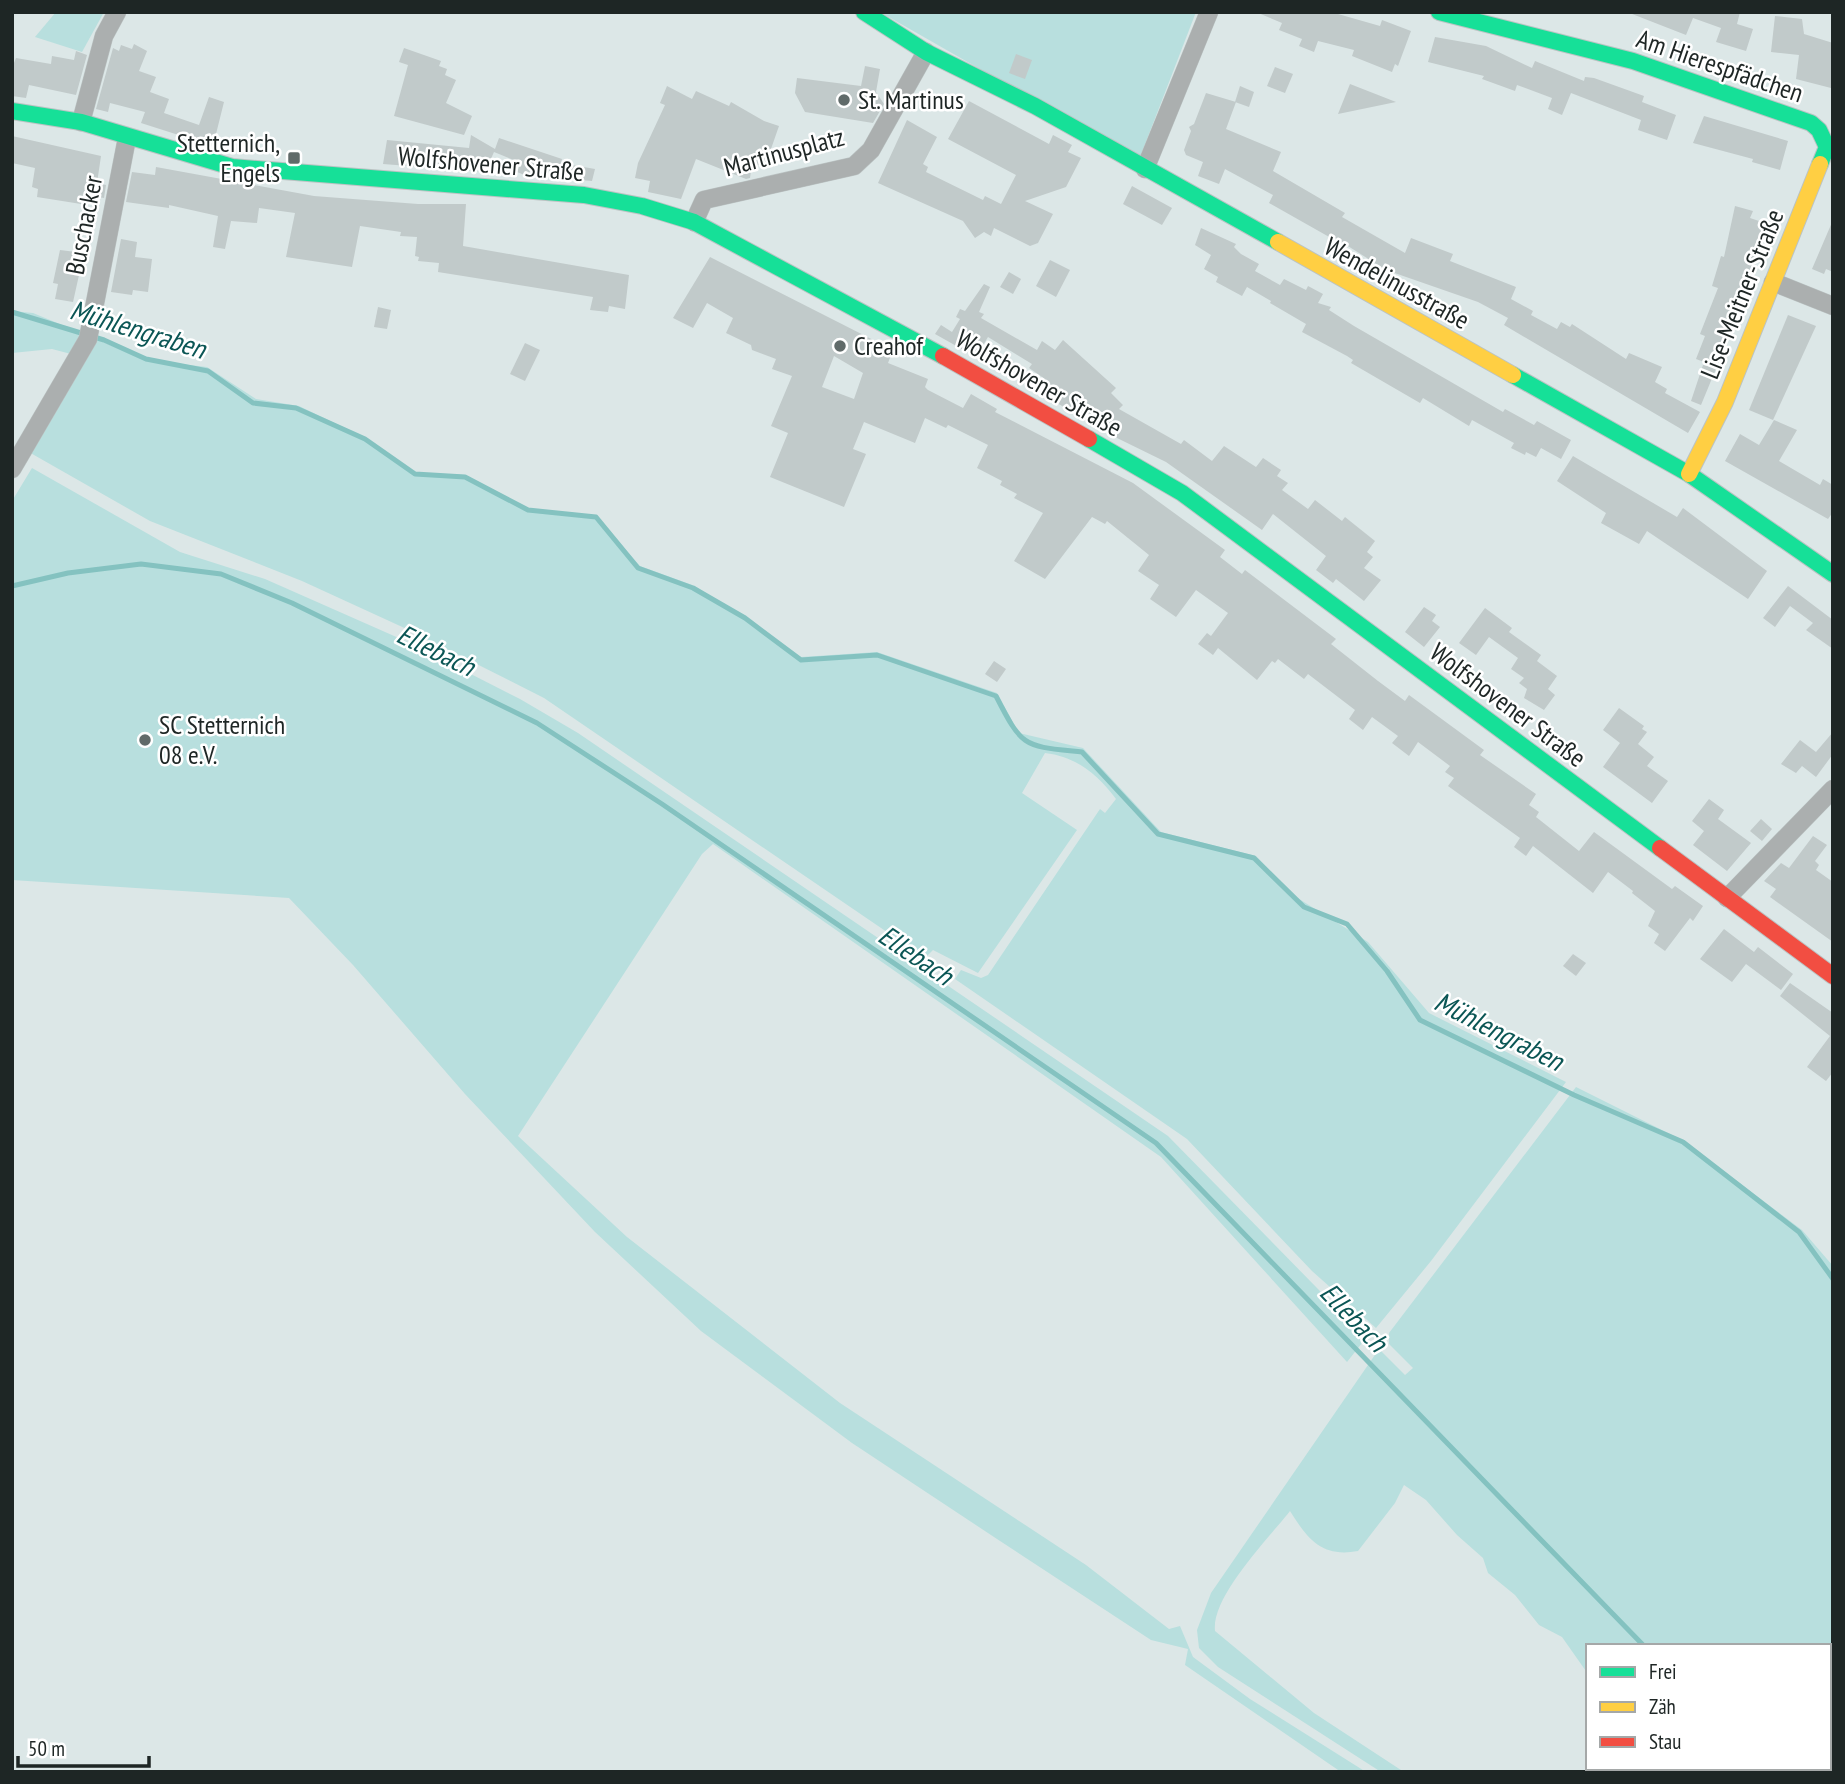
<svg xmlns="http://www.w3.org/2000/svg" width="1845" height="1784" font-family="'PT Sans Narrow',sans-serif">
<rect width="100%" height="100%" fill="#dce7e7"/>
<!-- green -->
<g fill="#b8dfde">
<path d="M56 12H104L82 52 35 37Z"/>
<path d="M880 12H1196L1139 160Z"/>
<path d="M12 311 33 313 84 334 71 354 52 349 12 353Z"/>
<path d="M96 339 145 360 207 367 256 399 299 406 366 438 416 473 465 475 530 509 596 516 640 566 695 586 801 657 877 652 997 693 1019 733 1083 748 1161 832 1256 856 1296 897 1368 942 1429 1013 1566 1082 1431 1261 1376 1328 1312 1271 1187 1139 955 979 961 970 981 978 988 975 1100 809 1105 813 1116 799C1097 774 1077 757 1045 753L1022 793 1077 830 978 973 933 950 925 958 544 698 411 631 302 581 150 521 27 451Z"/>
<path d="M32 468 180 552 265 579 410 643 520 699 578 733 1168 1136 1366 1338 1347 1362 1161 1157 713 844 702 854 518 1136 627 1237 840 1403 1086 1565 1169 1629 1180 1626 1193 1657 1250 1699 1366 1772H1341L1185 1665 1188 1649 1151 1640 997 1539 852 1443 701 1331 595 1232 465 1094 353 965 289 898 12 880V501Z"/>
<path d="M1576 1087 1684 1141 1802 1230 1833 1266V1736L1829 1739V1646H1588V1674L1562 1637 1539 1625 1515 1595 1488 1573 1483 1558 1457 1535 1426 1500 1404 1485 1395 1503 1358 1551C1321 1558 1307 1538 1290 1511 1268 1539 1211 1597 1215 1631L1314 1713 1404 1772H1381L1218 1667 1199 1648 1197 1630 1211 1593 1379 1349 1405 1375 1413 1368 1389 1344V1333Z"/>
<path d="M1829 1748 1833 1751V1772H1682L1679 1768H1829Z"/>
</g>
<g fill="none" stroke-linecap="round" stroke-linejoin="round">
<!-- stream -->
<g stroke="#84c2c0" stroke-width="5">
<path d="M12 312 104 340 146 359 208 371 253 403 296 408 365 439 415 474 465 477 528 510 596 517 638 568 693 588 745 618 801 660 877 655 996 696C1023 749 1024 746 1082 752L1158 834 1254 858 1304 907 1347 924 1387 971 1420 1020 1574 1095 1683 1142 1799 1232 1833 1279"/>
<path d="M12 586 68 573 141 564 221 574 292 603 537 723 662 804 1156 1143 1644 1646"/>
<path d="M1763 1768 1767 1772"/>
</g>
</g>
<!-- building -->
<g fill="#c1caca" fill-rule="evenodd">
<path d="M1256 12H1331L1380 26 1382 20 1411 31 1398 66 1395 64 1392 72 1352 56 1354 50 1318 41 1314 52 1299 46 1302 39 1279 30 1282 23Z"/>
<path d="M1627 12H1740L1737 24 1753 29 1746 51 1716 42 1721 28 1693 18 1686 35Z"/>
<path d="M1775 16 1802 19 1804 34 1833 43 1831 88 1796 79 1799 55 1771 52Z"/>
<path d="M1435 37 1486 46 1532 68 1535 61 1584 81 1585 77 1594 78 1644 96 1642 102 1676 115 1667 140 1638 130 1641 120 1571 93 1562 115 1548 109 1552 98 1517 85 1515 91 1482 79 1484 76 1428 62Z"/>
<path d="M134 44 147 51 139 71 156 77 150 92 169 99 164 113 199 125 209 97 224 102 213 146 141 123 145 112 110 103 108 112 96 109 113 48 119 51 121 45 132 49Z"/>
<path d="M404 48 441 61 439 66 447 69 445 75 456 80 446 103 472 116 464 135 394 116 408 65 399 62Z"/>
<path d="M76 51 87 55 76 95 29 85 26 98 12 96V68L16 58 51 64 52 56 74 60Z"/>
<path d="M1016 54 1032 60 1025 79 1009 73Z"/>
<path d="M865 66 880 69 876 92 884 104 873 123 805 112 795 93 797 78 861 86Z"/>
<path d="M1275 67 1293 74 1285 93 1267 86Z"/>
<path d="M1350 84 1396 102 1338 114Z"/>
<path d="M667 86 692 99 696 91 729 106 731 102 764 121 779 126 765 166 752 164 750 178 746 179 696 159 681 199 648 192 650 181 635 178 638 163 665 105 660 103Z"/>
<path d="M1240 86 1254 92 1249 107 1235 102Z"/>
<path d="M1206 93 1236 102 1226 129 1281 152 1273 171 1345 213 1342 217 1405 253 1411 238 1453 254 1450 261 1516 287 1511 299 1533 311 1531 315 1557 329 1561 322 1570 327 1572 324 1626 359 1629 353 1662 367 1655 382 1667 389 1665 393 1700 412 1688 433 1504 325 1508 318 1478 302 1386 270 1332 236 1331 238 1269 203 1273 195 1225 169 1219 184 1198 176 1203 162 1186 155 1184 150 1191 131 1189 127 1194 124Z"/>
<path d="M969 101 1049 144 1053 135 1072 145 1068 152 1081 158 1066 187 1025 201 1053 214 1038 243 1030 246 994 228 991 236 984 232 975 238 963 221 878 183 907 120 937 137 923 164 928 167 926 172 983 200 985 196 1001 204 1016 175 948 139Z"/>
<path d="M1704 116 1788 141 1780 170 1752 162 1753 159 1693 143Z"/>
<path d="M471 135 495 149 499 138 562 159 561 163 595 169 592 181 527 176 517 172 521 163 494 152 485 172 383 164 387 140 469 148Z"/>
<path d="M12 136 101 156 97 183 106 185 104 198 83 194 81 204 37 197 38 189 32 187 35 168 12 163Z"/>
<path d="M156 167 314 196 418 204H466L463 246 629 275 625 309 609 306 608 312 590 310 593 297 438 272 439 263 418 261 419 257 415 256 417 237 400 236 401 232 360 226 352 267 286 257 295 213 259 208 257 223 231 221 225 249 213 247 218 216 169 205V208L126 202 132 172 155 175Z"/>
<path d="M1132 186 1172 208 1162 225 1123 204Z"/>
<path d="M1735 206 1753 211 1750 218 1765 223 1746 296 1701 405 1691 401 1704 362 1696 359 1705 336 1700 334 1718 288 1712 286 1721 256 1724 257Z"/>
<path d="M1833 220V272L1826 269 1824 274 1812 269Z"/>
<path d="M1201 228 1236 244 1234 247 1241 254 1259 264 1255 271 1280 285 1284 279 1306 290 1308 286 1323 294 1318 303 1331 307 1329 310 1354 326 1503 412 1505 409 1534 425 1537 421 1571 440 1561 459 1541 448 1536 457 1526 452 1525 455 1511 448 1514 443 1472 420 1469 426 1423 398 1420 403 1351 363 1353 360 1347 356 1302 332 1306 324 1270 303 1271 301 1247 287 1242 296 1216 282 1218 277 1204 269 1211 255 1195 245Z"/>
<path d="M121 239 137 242 135 257 152 259 148 292 133 290 132 295 111 292Z"/>
<path d="M60 250 76 252 74 265 81 266 73 302 55 299 58 284 53 283Z"/>
<path d="M710 257 893 350 888 363 928 379 925 387 928 390 963 408 971 394 997 409 995 412 1133 483 1225 550 1220 557 1242 574 1245 570 1336 639 1331 644 1378 681 1405 701 1409 695 1484 750 1480 755 1536 794 1529 805 1539 812 1536 817 1579 851 1594 832 1672 889 1675 886 1703 906 1693 921 1690 918 1665 951 1654 943 1659 934 1648 926 1655 911 1632 893 1633 891 1608 872 1593 893 1533 846 1526 856 1514 847 1520 838 1448 786 1454 778 1445 772 1450 766 1418 742 1409 756 1392 743 1398 736 1372 717 1363 730 1349 719 1355 710 1308 674 1304 679 1278 659 1275 663 1272 661 1257 680 1218 648 1213 655 1198 644 1207 633 1211 636 1228 613 1196 590 1176 617 1150 599 1159 585 1138 571 1149 555 1107 521 1105 524 1092 517 1045 579 1014 561 1043 513 1014 498 1017 494 1000 485 1002 481 977 468 988 445 948 425 946 428 925 418 915 443 864 422 853 449 866 454 844 507 770 477 788 433 771 426 792 376 772 369 776 359 752 350 751 345 726 333 733 318 707 303 693 328 673 318ZM834 356 863 373 854 399 822 387Z"/>
<path d="M1050 260 1070 270 1056 297 1036 286Z"/>
<path d="M1009 272 1021 279 1013 294 1000 287Z"/>
<path d="M984 284 990 287 979 312 984 314 981 318 1037 350 1042 341 1055 350 1063 340 1116 388 1111 393 1123 405 1119 409 1181 444 1184 440 1212 461 1224 446 1256 467 1263 458 1281 470 1277 476 1288 483 1282 490 1308 509 1315 500 1342 521 1345 517 1375 541 1367 552 1373 557 1364 568 1381 580 1364 601 1336 579 1333 583 1316 570 1326 556 1273 514 1262 530 1166 462 1117 438 1038 392 1045 379 1029 368 1032 364 988 337 976 357 935 334 941 325 952 332 960 319 956 317 960 309 965 311Z"/>
<path d="M378 307 391 310 387 329 374 327Z"/>
<path d="M1788 315 1816 326 1773 420 1749 410Z"/>
<path d="M525 343 540 350 525 381 510 374Z"/>
<path d="M1774 420 1797 430 1779 461 1820 485 1823 479 1833 485V512L1828 519 1725 461 1740 434 1759 445Z"/>
<path d="M1573 456 1677 517 1683 508 1767 571 1748 599 1647 531 1639 544 1601 523 1606 513 1557 481Z"/>
<path d="M1788 586 1833 620V649L1806 630 1813 623 1790 606 1775 627 1763 618Z"/>
<path d="M1424 607 1436 615 1432 621 1440 627 1424 647 1405 632Z"/>
<path d="M1485 608 1512 628 1509 632 1541 655 1537 661 1557 676 1548 689 1555 695 1544 710 1524 698 1527 689 1519 683 1524 678 1511 669 1518 658 1489 637 1476 655 1459 643Z"/>
<path d="M994 661 1006 669 997 682 985 674Z"/>
<path d="M1619 708 1644 726 1642 729 1647 732 1638 744 1654 757 1647 766 1668 781 1652 803 1603 767 1620 743 1603 730Z"/>
<path d="M1833 732V754L1816 777 1802 766 1796 773 1781 764 1800 740 1816 752Z"/>
<path d="M1709 799 1724 810 1718 819 1751 843 1727 871 1693 845 1704 831 1692 821Z"/>
<path d="M1761 819 1772 829 1762 841 1750 831Z"/>
<path d="M1813 836 1827 845 1815 861 1819 865 1816 870 1833 882V942L1770 897 1776 889 1764 881 1781 863 1789 868Z"/>
<path d="M1724 929 1754 952 1758 947 1793 974 1781 990 1746 964 1732 982 1700 959Z"/>
<path d="M1573 954 1586 963 1576 976 1563 966Z"/>
<path d="M1790 983 1833 1013V1072L1826 1081 1807 1067 1830 1036 1780 996Z"/>
</g>
<g fill="none" stroke-linecap="round" stroke-linejoin="round">
<!-- street casing -->
<g stroke="#bbc3c3" stroke-width="19">
<g id="street">
<path d="M81 122 104 36 117 12"/>
<path d="M1145 169 1209 12"/>
<path d="M694 222 704 200 854 166 871 150 926 52"/>
<path d="M1773 282 1833 306"/>
<path d="M12 469 88 339 127 138"/>
<path d="M1727 898 1833 789"/>
</g>
</g>
<!-- fast casing -->
<g stroke="#bbc3c3" stroke-width="18">
<g id="fast">
<path d="M864 12 926 52 1035 106 1278 242"/>
<path d="M1439 12 1633 61 1811 123 1819 130 1827 147 1820 164"/>
<path d="M12 111 81 122 232 167 584 195 642 206 694 222 943 356"/>
<path d="M1513 375 1689 474 1833 574"/>
<path d="M1089 439 1182 493 1660 848"/>
</g>
</g>
<!-- slow casing -->
<g stroke="#bbc3c3" stroke-width="18">
<g id="slow">
<path d="M1278 242 1513 375"/>
<path d="M1689 474 1725 402 1820 164"/>
</g>
</g>
<!-- jam casing -->
<g stroke="#bbc3c3" stroke-width="18">
<g id="jam">
<path d="M943 356 1089 439"/>
<path d="M1660 848 1833 976"/>
</g>
</g>
<!-- street -->
<use href="#street" stroke="#abafaf" stroke-width="18"/>
<!-- fast -->
<use href="#fast" stroke="#16e098" stroke-width="16"/>
<!-- slow -->
<use href="#slow" stroke="#ffcf43" stroke-width="16"/>
<!-- jam -->
<use href="#jam" stroke="#f24e42" stroke-width="16"/>
</g>
<!-- markers -->
<g fill="#606a69" stroke="#fff" stroke-width="2.5">
<circle cx="844" cy="100" r="7"/>
<rect x="287" y="151" width="14" height="14" rx="3.5"/>
<circle cx="840" cy="346" r="7"/>
<circle cx="145" cy="740" r="7"/>
</g>
<g text-anchor="middle" stroke-width="5" stroke-linejoin="round" paint-order="stroke">
<!-- street labels -->
<g font-size="26" fill="#1e2625" stroke="#fff">
<text transform="translate(1720 66) rotate(19)" y="9">Am Hierespfädchen</text>
<text transform="translate(784 152) rotate(-15)" y="9">Martinusplatz</text>
<text transform="translate(491 164) rotate(5)" y="9">Wolfshovener Straße</text>
<text transform="translate(84 225) rotate(-79)" y="9">Buschacker</text>
<text transform="translate(1397 283) rotate(29)" y="9">Wendelinusstraße</text>
<text transform="translate(1742 294) rotate(-68)" y="9">Lise-Meitner-Straße</text>
<text transform="translate(1039 383) rotate(30)" y="9">Wolfshovener Straße</text>
<text transform="translate(1508 705) rotate(37)" y="9">Wolfshovener Straße</text>
</g>
<!-- poi labels -->
<g font-size="26" fill="#1e2625" stroke="#fff" text-anchor="start">
<text x="858" y="109">St. Martinus</text>
<text x="280" y="152" text-anchor="end">Stetternich,<tspan x="280" dy="30">Engels</tspan></text>
<text x="854" y="355">Creahof</text>
<text x="159" y="734">SC Stetternich<tspan x="159" dy="30">08 e.V.</tspan></text>
</g>
<!-- water labels -->
<g font-size="28" font-style="italic" fill="#0b5655" stroke="#fff">
<text transform="translate(138 329) rotate(17)" y="10">Mühlengraben</text>
<text transform="translate(436 650) rotate(26)" y="10">Ellebach</text>
<text transform="translate(916 955) rotate(34)" y="10">Ellebach</text>
<text transform="translate(1499 1031) rotate(27)" y="10">Mühlengraben</text>
<text transform="translate(1354 1317) rotate(46)" y="10">Ellebach</text>
</g>
</g>
<!-- border -->
<rect width="1845" height="1784" fill="none" stroke="#1e2625" stroke-width="28"/>
<!-- legend -->
<rect x="1586" y="1644" width="245" height="126" fill="#ffffff" stroke="#a5a8a8" stroke-width="2"/>
<rect x="1600" y="1667" width="35" height="10" fill="#16e098" stroke="#a5a8a8" stroke-width="2"/>
<text x="1649" y="1679" font-size="21" fill="#1e2625">Frei</text>
<rect x="1600" y="1702" width="35" height="10" fill="#ffcf43" stroke="#a5a8a8" stroke-width="2"/>
<text x="1649" y="1714" font-size="21" fill="#1e2625">Zäh</text>
<rect x="1600" y="1737" width="35" height="10" fill="#f24e42" stroke="#a5a8a8" stroke-width="2"/>
<text x="1649" y="1749" font-size="21" fill="#1e2625">Stau</text>
<!-- scale -->
<path d="M18 1756v10h131v-10" fill="none" stroke="#1e2625" stroke-width="3.5"/>
<text x="28" y="1756" font-size="21" fill="#1e2625" stroke="#ffffff" stroke-width="5" paint-order="stroke">50 m</text>
</svg>
